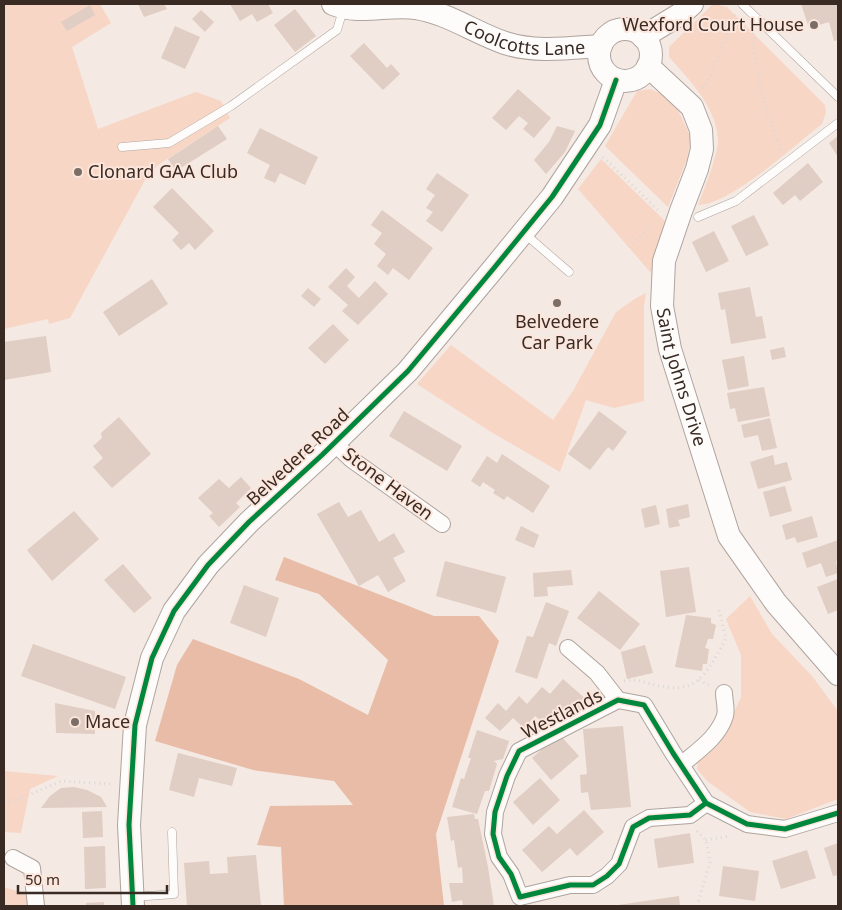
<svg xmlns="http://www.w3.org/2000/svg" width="842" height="910" font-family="'Noto Sans',sans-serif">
<rect width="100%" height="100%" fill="#f4e9e3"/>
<!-- green -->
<g fill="#f8d6c5">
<path d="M4 4H100L111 23 72 47 98 129 196 92 221 101 230 118 158 165 145 180 70 318 49 324 48 319 4 329Z"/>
<path d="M713 4 727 7 825 105 826 112 822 124C795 145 730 205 698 205 704 190 719 153 718 138 715 105 690 81 669 57V47Z"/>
<path d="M650 89 664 95 676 106 691 138 687 159 668 207 605 146 637 91Z"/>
<path d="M601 159 665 221 651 273 578 189Z"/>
<path d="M646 293 644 306V401L614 408 586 400 560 472 491 432 417 384 451 345 553 420 573 391 616 312 636 298Z"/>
<path d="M750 596 772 634 812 676 838 711V799L786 819 750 812 707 781 697 769 698 759 712 749 724 734 741 697V655L726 619Z"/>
<path d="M4 771 58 776 30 789 21 833 4 832Z"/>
<path d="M4 887 20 892 26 895 28 906H4Z"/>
</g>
<!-- forest -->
<path fill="#e8bca6" d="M284 557 434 616H479L499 641 436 834 444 906H284L281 847 257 845 270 806 353 805 334 781 253 770 155 741 177 665 193 639 299 679 368 715 388 660 319 594 275 580Z"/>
<!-- building -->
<g fill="#e0cdc3">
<path d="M138 4H164L167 9 144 17Z"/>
<path d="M230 4H268L273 13 257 22 252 14 240 21Z"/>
<path d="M801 4H838V40L834 41 829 22 809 28Z"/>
<path d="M90 5 95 15 67 31 61 22Z"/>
<path d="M295 9 316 36 295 52 274 25Z"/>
<path d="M201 10 214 22 205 32 192 19Z"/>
<path d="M175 26 200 37 185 69 161 58Z"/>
<path d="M364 43 387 68 391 64 400 74 383 90 350 56Z"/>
<path d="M518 89 551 118 534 138 523 129 528 123 519 116 506 130 492 118Z"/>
<path d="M218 126 227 139 176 171 168 159Z"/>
<path d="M557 126 575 131 565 152 546 174 534 160 549 142Z"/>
<path d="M260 128 318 157 305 185 280 173 275 183 264 178 270 165 247 153Z"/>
<path d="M838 136V157L829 143Z"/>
<path d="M808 163 823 182 800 201 795 195 783 205 773 193Z"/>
<path d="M437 173 469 195 442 232 426 221 433 212 426 208 435 195 426 189Z"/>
<path d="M172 188 214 231 195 250 189 243 181 250 172 240 179 233 153 207Z"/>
<path d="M382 210 433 248 409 280 393 268 388 275 377 266 386 254 374 244 382 233 371 225Z"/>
<path d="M754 215 769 245 746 256 731 226Z"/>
<path d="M714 231 729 261 706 272 692 242Z"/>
<path d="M346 268 355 277 347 286 359 298 375 281 388 294 358 325 342 311 348 305 328 287Z"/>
<path d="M152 279 168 304 119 336 103 312Z"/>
<path d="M750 287 756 317 762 316 766 338 731 344 725 309 721 310 718 293Z"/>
<path d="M308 288 321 299 314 307 301 296Z"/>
<path d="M333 324 349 340 325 364 308 348Z"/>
<path d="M46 336 51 372 4 380V342Z"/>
<path d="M784 347 786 357 772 360 770 350Z"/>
<path d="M744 356 749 386 728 390 722 360Z"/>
<path d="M764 387 770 416 738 422 735 408 730 409 727 393Z"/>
<path d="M404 411 462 446 447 471 389 436Z"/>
<path d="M599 411 627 432 613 451 608 447 590 470 568 454Z"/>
<path d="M119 417 151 454 112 488 93 467 103 458 93 446 102 438 101 433Z"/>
<path d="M770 418 777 448 762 451 758 435 744 438 741 425Z"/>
<path d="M502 454 550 486 533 513 507 496 504 500 493 493 495 490 483 482 480 487 471 481 487 456 497 463Z"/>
<path d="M773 455 775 465 787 462 792 480 758 489 750 462Z"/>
<path d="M241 477 251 488 236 503 240 507 219 527 209 516 213 513 198 498 219 479 229 488Z"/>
<path d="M785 486 792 511 770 517 763 492Z"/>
<path d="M339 502 348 517 361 510 379 542 394 533 405 552 393 558 406 581 388 592 378 575 359 586 317 514Z"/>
<path d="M688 504 690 517 678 520 680 526 669 528 666 509Z"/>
<path d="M656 505 660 524 645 528 641 509Z"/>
<path d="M74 511 99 539 52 581 27 550Z"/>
<path d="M812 516 818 537 797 543 795 537 786 540 782 525Z"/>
<path d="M521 526 539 535 534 548 515 540Z"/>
<path d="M838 540V560L836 561 838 573 826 577 821 563 807 568 802 553Z"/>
<path d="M445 561 506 577 496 613 436 596Z"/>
<path d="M123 564 152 598 134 613 104 580Z"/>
<path d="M689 567 696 612 666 617 660 571Z"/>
<path d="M571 570 573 585 547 587 548 596 534 597 533 573Z"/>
<path d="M838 579V610L828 614 817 587Z"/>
<path d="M244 585 279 598 266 637 230 623Z"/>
<path d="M599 591 640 624 620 650 577 618Z"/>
<path d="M546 602 569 611 556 646 549 643 537 679 515 672 527 636 533 637Z"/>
<path d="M686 615 711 618V623L716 625 713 639H708L705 648 709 649 707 664H703L702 671 675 667Z"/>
<path d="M33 644 126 677 115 709 21 676Z"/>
<path d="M645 645 653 673 627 679 621 652Z"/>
<path d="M563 679 588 701 569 722 558 714 547 726 535 716 524 728 513 718 500 731 485 718 498 703 506 711 519 696 527 704 542 687 550 694Z"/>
<path d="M55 703 95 711V734L56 733Z"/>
<path d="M623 726 631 807 591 810 588 792 581 793 580 775 587 774 583 729Z"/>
<path d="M477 730 509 741 503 759 494 761 497 764 489 791H485L477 814 452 807 461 778 464 779 471 758H468Z"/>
<path d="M559 734 579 756 551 780 532 758Z"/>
<path d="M178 753 237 768 232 786 199 778 194 797 169 790Z"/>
<path d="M540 778 560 800 533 825 513 802Z"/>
<path d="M74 787 87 790 101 797 107 807 41 808 50 796 61 788Z"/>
<path d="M584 810 604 832 577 856 570 848 542 872 522 850 549 826 557 834Z"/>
<path d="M102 811 103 837 83 838 82 812Z"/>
<path d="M474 814 475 819H478L488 867 494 906H463L462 900 452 902 449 883H463L462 867 458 868 454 840 451 841 447 817Z"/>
<path d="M690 833 694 863 658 868 654 839Z"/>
<path d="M838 843V875L833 876 824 848Z"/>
<path d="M105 846 106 888 85 889 84 847Z"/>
<path d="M807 850 816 878 781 889 772 861Z"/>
<path d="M256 855 261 906H187L184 863 209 861 210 874 228 873 227 857Z"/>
<path d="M723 866 759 871 755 901 719 896Z"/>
<path d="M679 896 680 906H618V905Z"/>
<path d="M104 902V906H86V903Z"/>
</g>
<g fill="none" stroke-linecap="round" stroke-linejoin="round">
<!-- lane casing -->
<g stroke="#afa49e" stroke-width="9">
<g id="lane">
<path d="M742 4 838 97"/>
<path d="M122 147 169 143 231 106 337 30 343 10"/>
<path d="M698 217 736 201 838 123"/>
<path d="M525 234 569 272"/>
<path d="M134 897 174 894 172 832"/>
</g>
</g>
<!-- street casing -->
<g stroke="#afa49e" stroke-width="18">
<g id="street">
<path d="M334 443 351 459 442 524"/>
<path d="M568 648 597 673 618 700"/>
<path d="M681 765C697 751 718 738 725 716 727 709 724 700 724 693"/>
<path d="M706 803 690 815 649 818 633 827 619 864 607 876 593 885H570L520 897 511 874 499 857 493 834 495 812 507 776 519 751 618 700 644 705 673 753 706 803 747 824 785 829 838 813"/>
<path d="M13 858 32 868 36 906"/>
</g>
</g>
<!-- secondary casing -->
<g stroke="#afa49e" stroke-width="24">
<g id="secondary">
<path id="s1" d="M333 4C360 15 388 4 416 8 448 13 475 33 505 43 535 53 570 48 601 46"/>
<circle cx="625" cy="55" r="26"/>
<path d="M643 37 682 13 692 4"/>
<path id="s2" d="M648 66 692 107 701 130 702 149 697 169 681 211 664 261 662 306 670 349 729 536 776 603 838 674"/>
<path d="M133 906 129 825 135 725 152 658 174 611 208 565 249 522 322 455 408 371 494 268 552 197 600 125 616 80"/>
</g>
</g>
<!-- path -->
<g stroke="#dbd8d6" stroke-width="3" stroke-dasharray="1 4" stroke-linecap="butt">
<path d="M753 33C753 65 767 122 782 150"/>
<path d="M702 88 711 75 735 14"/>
<path d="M603 157 660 212"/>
<path d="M629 247 653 224"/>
<path d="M699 680 709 685"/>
<path d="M624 681C639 678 645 683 659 686 666 687 676 689 683 687 704 684 717 655 726 638L718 607"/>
<path d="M4 798 13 801"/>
<path d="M4 805 62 781 110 784"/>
<path d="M697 831 706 840 710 862 697 906"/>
<path d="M706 840 730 836"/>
</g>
<!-- lane -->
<use href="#lane" stroke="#fdfcfb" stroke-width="8"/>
<!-- street -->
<use href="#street" stroke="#fdfcfb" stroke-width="16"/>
<!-- secondary -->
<use href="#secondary" stroke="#fdfcfb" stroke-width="22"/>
<!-- cycleway casing -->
<g stroke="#fce6db" stroke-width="8">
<g id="cycleway">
<path d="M706 803 690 815 649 818 633 827 619 864 607 876 593 885H570L520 897 511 874 499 857 493 834 495 812 507 776 519 751 618 700 644 705 673 753 706 803 747 824 785 829 838 813"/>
<path d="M133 906 129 825 135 725 152 658 174 611 208 565 249 522 322 455 408 371 494 268 552 197 600 125 616 80"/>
</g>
</g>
<!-- cycleway -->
<use href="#cycleway" stroke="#00873e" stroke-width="5"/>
</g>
<!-- markers -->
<g fill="#7a6e67" stroke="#fce6db" stroke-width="2">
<circle cx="814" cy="25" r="5"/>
<circle cx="78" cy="172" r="5"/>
<circle cx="557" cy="303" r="5"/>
<circle cx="75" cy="722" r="5"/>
</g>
<g text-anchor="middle" stroke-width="4" stroke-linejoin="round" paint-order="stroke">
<!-- poi labels -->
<g font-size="18" fill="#392b24" stroke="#fce6db" text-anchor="start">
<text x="804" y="31" text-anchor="end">Wexford Court House</text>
<text x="88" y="178">Clonard GAA Club</text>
<text x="557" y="328" text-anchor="middle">Belvedere<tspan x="557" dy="21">Car Park</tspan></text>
<text x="85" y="728">Mace</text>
</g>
<!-- street labels -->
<g font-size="18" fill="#392b24" stroke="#fce6db">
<text dy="6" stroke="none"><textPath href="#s1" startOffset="198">Coolcotts Lane</textPath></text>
<text dy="6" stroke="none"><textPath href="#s2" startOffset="341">Saint Johns Drive</textPath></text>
<text transform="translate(298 457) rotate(-43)" y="6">Belvedere Road</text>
<text transform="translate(388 484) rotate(37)" y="6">Stone Haven</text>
<text transform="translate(562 714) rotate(-27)" y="6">Westlands</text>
</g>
</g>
<!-- border -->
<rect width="842" height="910" fill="none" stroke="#392b24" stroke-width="10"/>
<!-- scale -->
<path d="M18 885v8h149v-8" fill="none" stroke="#392b24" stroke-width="2.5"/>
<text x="25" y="885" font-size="15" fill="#392b24" stroke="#fce6db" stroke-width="4" paint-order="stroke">50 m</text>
</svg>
